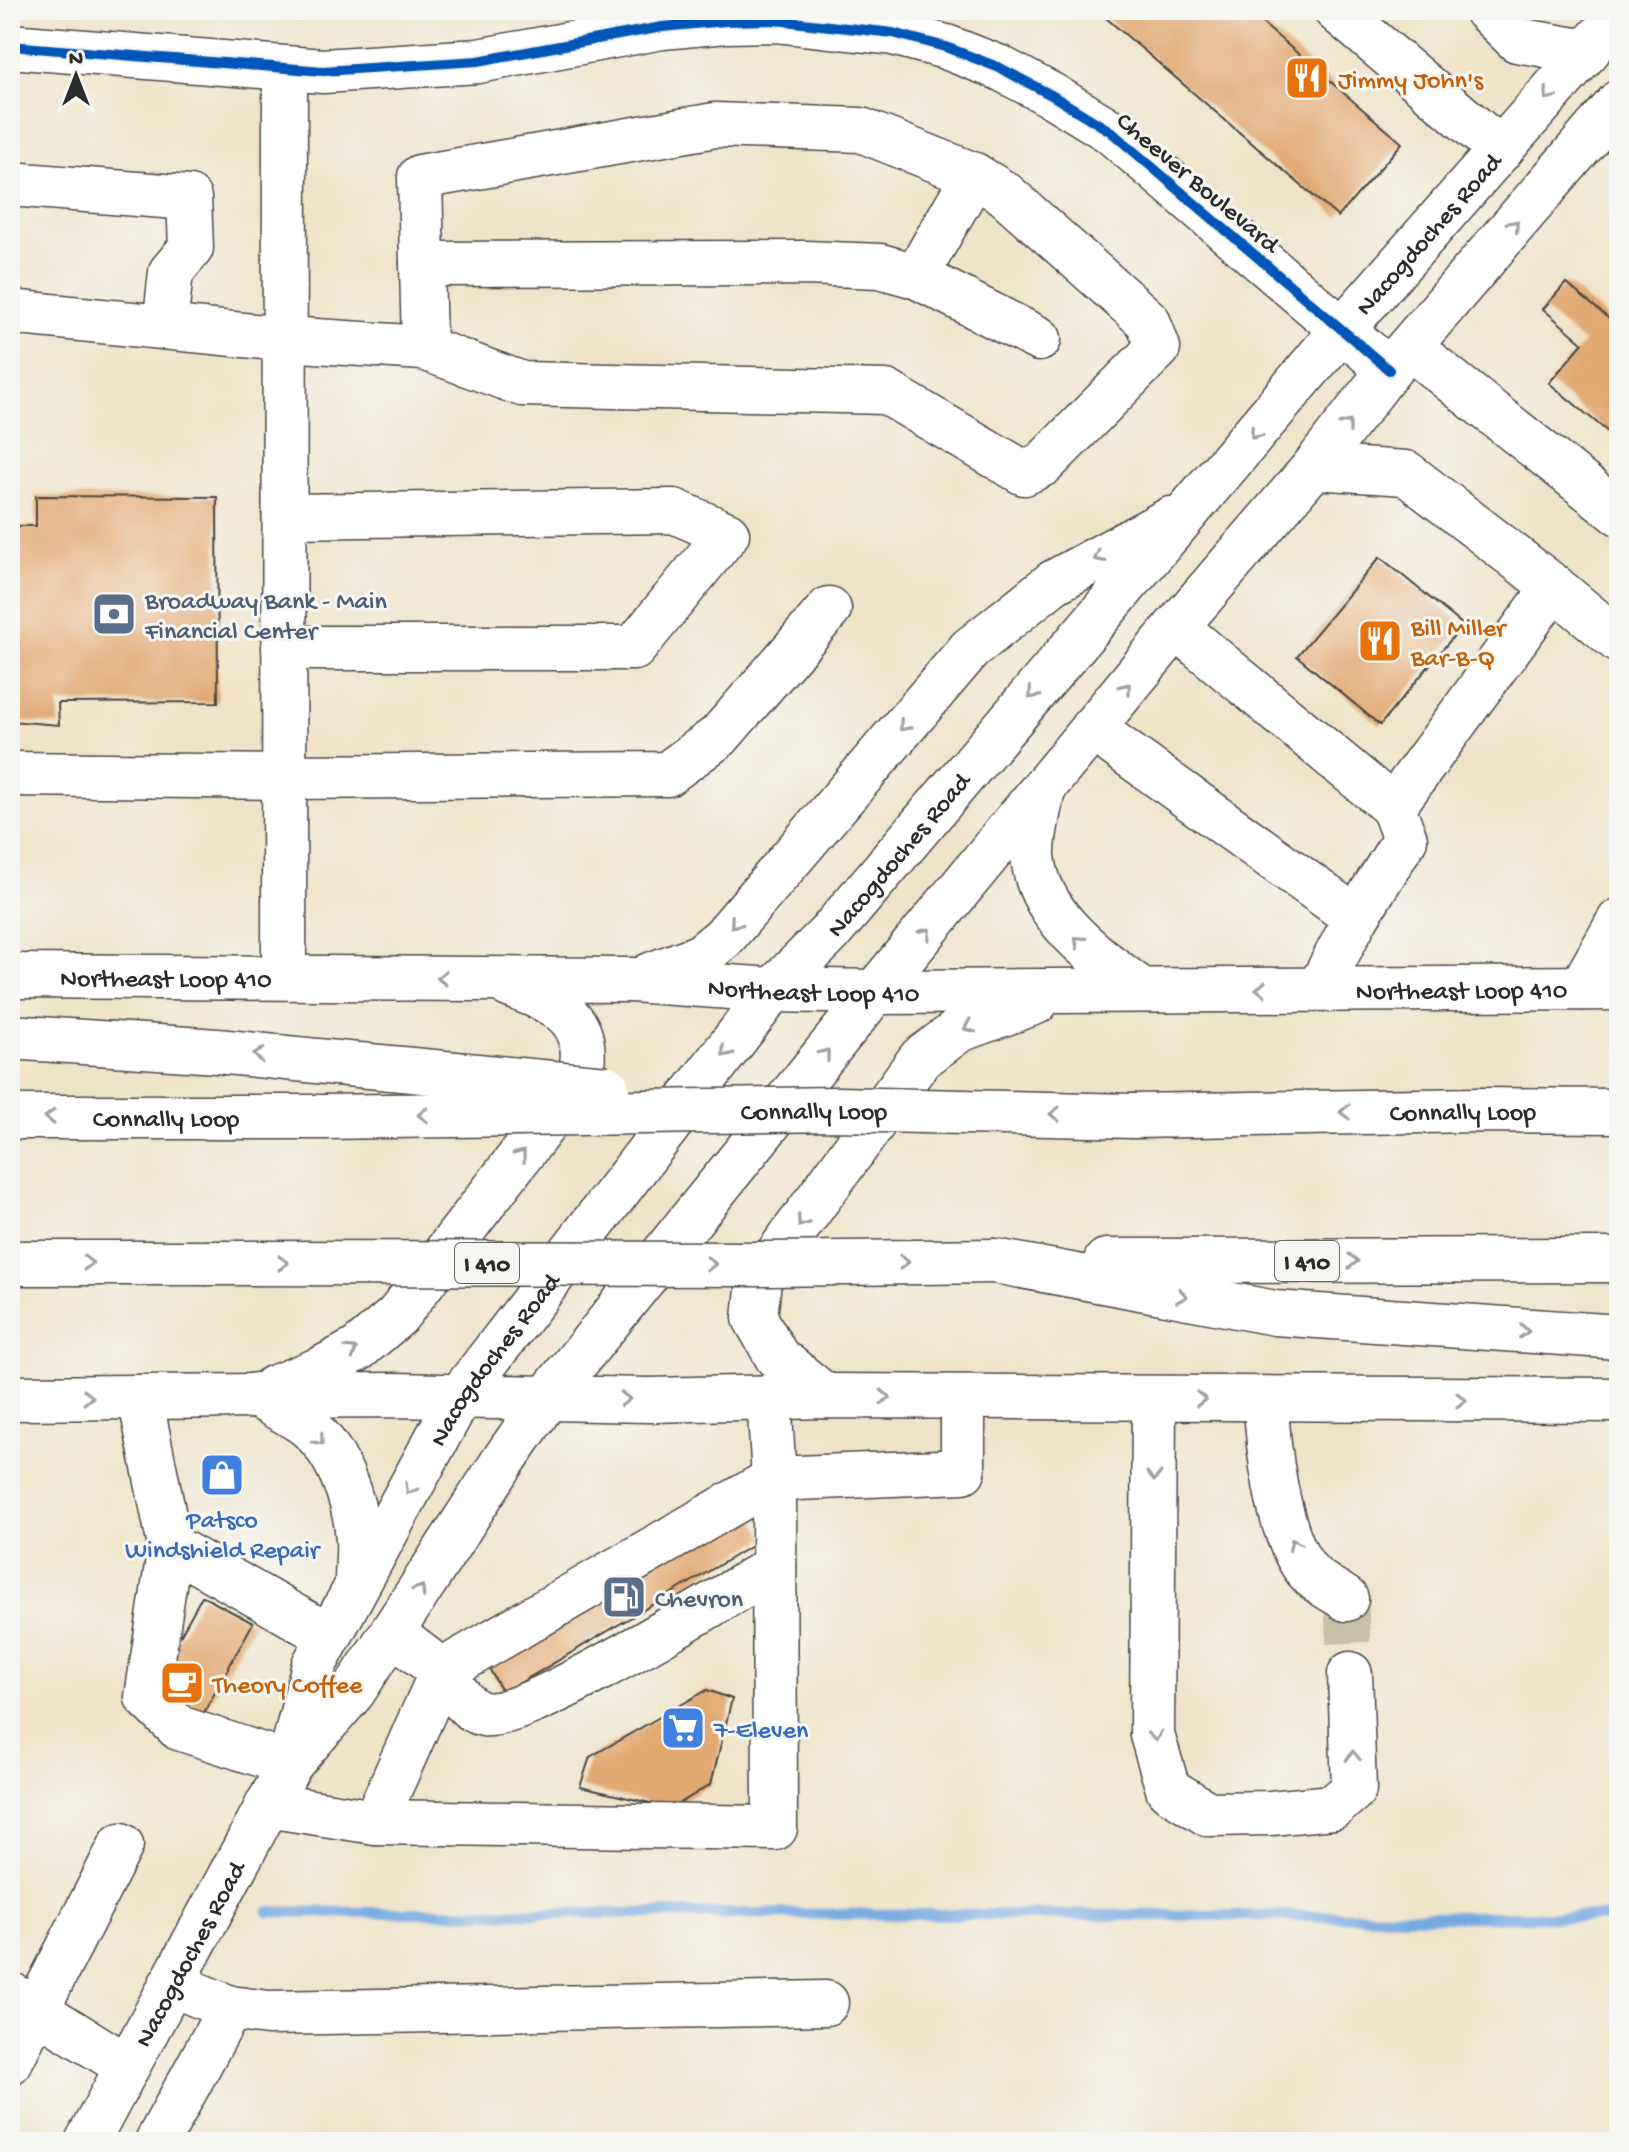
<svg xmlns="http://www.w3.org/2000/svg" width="1629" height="2152" font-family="'Gochi Hand',sans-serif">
<rect width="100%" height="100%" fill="#f6f6f2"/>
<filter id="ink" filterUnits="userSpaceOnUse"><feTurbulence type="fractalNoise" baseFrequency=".0125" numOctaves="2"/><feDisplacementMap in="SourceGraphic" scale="16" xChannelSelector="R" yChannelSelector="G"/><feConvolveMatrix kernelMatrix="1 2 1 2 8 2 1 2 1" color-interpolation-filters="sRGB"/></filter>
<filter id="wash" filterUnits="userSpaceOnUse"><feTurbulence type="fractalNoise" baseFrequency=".006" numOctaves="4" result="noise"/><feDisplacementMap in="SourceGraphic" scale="32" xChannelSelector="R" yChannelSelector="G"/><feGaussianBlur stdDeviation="1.8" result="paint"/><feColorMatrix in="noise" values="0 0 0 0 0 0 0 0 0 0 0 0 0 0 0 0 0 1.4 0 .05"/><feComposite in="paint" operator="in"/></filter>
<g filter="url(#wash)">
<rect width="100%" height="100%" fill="#efe4c9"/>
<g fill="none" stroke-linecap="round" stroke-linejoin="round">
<!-- stream -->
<path stroke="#73a9e1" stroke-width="11" d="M268 1912 1619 1917"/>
</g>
<g id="blocks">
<!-- building -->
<g fill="#e2a972">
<path d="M1101 10H1247L1402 143 1338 217 1099 12Z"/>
<path d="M1566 283 1619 327V441L1549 383 1583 343 1543 309Z"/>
<path d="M36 496 217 497 218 702 58 703 59 725 10 721V526H36Z"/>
<path d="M1380 557 1463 625 1380 725 1297 656Z"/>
<path d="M745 1503 765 1538 503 1693 482 1656Z"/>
<path d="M202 1596 253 1623 201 1718 150 1690Z"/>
<path d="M707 1690 732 1699 711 1784 672 1808 580 1787 590 1757Z"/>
</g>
</g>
</g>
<g filter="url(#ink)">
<use href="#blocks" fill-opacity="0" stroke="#484743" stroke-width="2"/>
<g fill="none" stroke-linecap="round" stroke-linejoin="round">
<!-- minor-tunnel -->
<path stroke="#c8bfa9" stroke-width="44" stroke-dasharray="44 22" stroke-linecap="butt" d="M1346 1599 1350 1674"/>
<!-- minor casing -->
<g stroke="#484743" stroke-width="47">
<g id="minor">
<path d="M1336 10 1501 150"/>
<path d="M1486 10 1517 40 1587 52"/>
<path d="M10 46 323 71 478 61 662 27 726 21 775 20 893 33 946 47 1000 68 1053 96 1110 131 1389 370"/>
<path d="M10 184 189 198 191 248 171 272 165 327"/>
<path d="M422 264 806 263 880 266 916 276 1039 339"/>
<path d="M916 276 974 175"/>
<path d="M10 312 285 339 424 348 420 177 715 125 861 130 974 175 1005 194 1148 321 1158 348 1043 464 1024 473 886 392 522 384 424 348"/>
<path d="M1409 347 1619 513"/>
<path d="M1554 587 1619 641"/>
<path d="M1176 627 1393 807 1554 587 1406 473 1314 467"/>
<path d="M284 648H634L727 534 674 511 285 516"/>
<path d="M1092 728 1356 918 1319 989"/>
<path d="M10 774 284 777 667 774 719 736 829 609"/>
<path d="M1356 918 1405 839 1393 807"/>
<path d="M284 977 285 69"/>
<path d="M1581 988 1619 921"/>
<path d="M140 1397 170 1546 147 1697 179 1728 290 1764"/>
<path d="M769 1397 774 1479 963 1471V1397"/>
<path d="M1154 1398 1152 1735 1168 1789 1208 1814 1271 1813 1333 1807 1354 1789 1350 1674"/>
<path d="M1266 1399C1267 1445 1278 1540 1310 1574 1319 1584 1335 1591 1346 1599"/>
<path d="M170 1546 329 1636"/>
<path d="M442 1671C453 1686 464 1710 484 1714 527 1721 726 1595 774 1567"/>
<path d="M267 1805 375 1822 442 1671"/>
<path d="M375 1822 775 1828 774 1479 442 1671 392 1633"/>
<path d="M171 1984 230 2008 268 2013 826 2003"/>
<path d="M10 1994 127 2066"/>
<path d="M10 2062 121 1845"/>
<path d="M157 2142 230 2008"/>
</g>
</g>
<!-- major casing -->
<g stroke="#484743" stroke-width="47">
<g id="major">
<path d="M1043 788C1040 807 1032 837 1033 856 1038 917 1096 956 1140 989"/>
<path d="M650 975 701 956 723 938 970 649 1054 582 1171 519"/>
<path id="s1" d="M10 976 632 980 773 990 875 992 1619 988"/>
<path d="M273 1388 321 1369 358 1349 397 1316 580 1078C593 1018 559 1004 509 985"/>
<path d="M256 1395C272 1405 290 1413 305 1424 337 1449 355 1499 358 1539 359 1553 357 1568 357 1583"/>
<path d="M825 1396 777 1357 755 1318 759 1280 920 1059 959 1030 1036 1002"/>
<path d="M10 1398 393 1395 648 1400 825 1396 1619 1400"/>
<path id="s2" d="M291 1757 314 1665 460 1396 773 990 829 934 1341 331 1619 15"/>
<path id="s3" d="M87 2142 290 1764 353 1692 504 1460 547 1398 875 992 1176 627 1314 467 1389 370 1619 102"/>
</g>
</g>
<!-- highway casing -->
<g stroke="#484743" stroke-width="47">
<g id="highway">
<path d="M10 1037 217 1051 337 1063"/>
<path id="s4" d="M1133 1116 1477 1110 1619 1111"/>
<path id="s5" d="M10 1117H324"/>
<path d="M995 1261 1275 1313 1619 1337"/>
<path d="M1106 1261 1619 1260"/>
<path d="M10 1263H205"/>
</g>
</g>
<!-- minor -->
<use href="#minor" stroke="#fff" stroke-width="44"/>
<!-- major -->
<use href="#major" stroke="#fff" stroke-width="44"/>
<!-- highway -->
<use href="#highway" stroke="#fff" stroke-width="44"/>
<!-- highway-bridge casing -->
<g stroke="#484743" stroke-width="47" stroke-linecap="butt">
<g id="highway-bridge">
<path d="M337 1063 607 1088"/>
<path id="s6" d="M324 1117 837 1109 1133 1116"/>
<path d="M205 1263 770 1264 995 1261"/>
</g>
</g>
<!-- highway-bridge -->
<use href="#highway-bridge" stroke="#fff" stroke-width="44"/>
<!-- cycleway casing -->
<g stroke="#f6f6f2" stroke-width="15">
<path id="cycleway" d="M10 46 323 71 478 61 662 27 726 21 775 20 893 33 946 47 1000 68 1053 96 1110 131 1389 370"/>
</g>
<!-- cycleway -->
<use href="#cycleway" stroke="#0057b8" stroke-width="10"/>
</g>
<!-- one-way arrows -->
<defs><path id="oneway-chevron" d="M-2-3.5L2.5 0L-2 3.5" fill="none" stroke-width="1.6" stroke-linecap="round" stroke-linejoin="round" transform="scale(2)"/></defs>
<g stroke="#a0a0a0">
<use href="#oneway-chevron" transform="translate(1549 95) rotate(131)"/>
<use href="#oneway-chevron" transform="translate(1514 225) rotate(-49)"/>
<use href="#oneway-chevron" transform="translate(1347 425) rotate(-52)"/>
<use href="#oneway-chevron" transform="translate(1255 434) rotate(130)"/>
<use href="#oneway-chevron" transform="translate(1099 557) rotate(152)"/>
<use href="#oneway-chevron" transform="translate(1126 688) rotate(-50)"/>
<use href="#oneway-chevron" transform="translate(1033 694) rotate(131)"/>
<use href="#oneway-chevron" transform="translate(904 726) rotate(131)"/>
<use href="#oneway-chevron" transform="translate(735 923) rotate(130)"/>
<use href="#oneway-chevron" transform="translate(926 933) rotate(-50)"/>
<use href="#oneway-chevron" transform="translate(1079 941) rotate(-138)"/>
<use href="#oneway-chevron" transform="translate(442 978) rotate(-180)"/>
<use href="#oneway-chevron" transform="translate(1261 989) rotate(180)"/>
<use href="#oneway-chevron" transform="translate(969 1027) rotate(156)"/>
<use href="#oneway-chevron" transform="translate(726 1052) rotate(128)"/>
<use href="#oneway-chevron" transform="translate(825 1054) rotate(-51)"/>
<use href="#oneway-chevron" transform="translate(259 1055) rotate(-174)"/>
<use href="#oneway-chevron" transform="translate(1345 1112) rotate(179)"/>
<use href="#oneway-chevron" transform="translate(1055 1114) rotate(-179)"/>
<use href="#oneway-chevron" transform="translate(423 1115) rotate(179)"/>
<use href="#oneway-chevron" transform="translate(50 1117) rotate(-180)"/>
<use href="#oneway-chevron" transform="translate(521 1155) rotate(-52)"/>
<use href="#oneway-chevron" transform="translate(802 1222) rotate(126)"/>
<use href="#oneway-chevron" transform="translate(1353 1261)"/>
<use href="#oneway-chevron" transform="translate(904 1262) rotate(-1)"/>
<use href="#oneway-chevron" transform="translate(88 1263)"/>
<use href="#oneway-chevron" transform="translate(283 1263)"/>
<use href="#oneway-chevron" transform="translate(711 1264)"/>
<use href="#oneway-chevron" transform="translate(1182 1296) rotate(10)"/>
<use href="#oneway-chevron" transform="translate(1524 1331) rotate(4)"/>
<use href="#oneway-chevron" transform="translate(352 1351) rotate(-32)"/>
<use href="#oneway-chevron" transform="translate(88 1397)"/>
<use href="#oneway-chevron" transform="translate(885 1397) rotate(1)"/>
<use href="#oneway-chevron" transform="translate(625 1399) rotate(1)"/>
<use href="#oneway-chevron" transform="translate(1201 1399)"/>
<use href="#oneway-chevron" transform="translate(1461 1400)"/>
<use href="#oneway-chevron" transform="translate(319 1440) rotate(49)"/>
<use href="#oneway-chevron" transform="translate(1154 1476) rotate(90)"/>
<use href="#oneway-chevron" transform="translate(410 1489) rotate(119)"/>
<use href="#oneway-chevron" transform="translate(1294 1544) rotate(-117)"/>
<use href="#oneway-chevron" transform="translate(420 1590) rotate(-57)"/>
<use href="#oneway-chevron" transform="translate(1155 1736) rotate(82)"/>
<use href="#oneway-chevron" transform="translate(1353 1756) rotate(-92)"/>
</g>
</g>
<!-- icons -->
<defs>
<g id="restaurant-square" transform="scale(2.3)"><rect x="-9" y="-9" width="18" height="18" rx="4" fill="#e8710a" stroke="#f6f6f2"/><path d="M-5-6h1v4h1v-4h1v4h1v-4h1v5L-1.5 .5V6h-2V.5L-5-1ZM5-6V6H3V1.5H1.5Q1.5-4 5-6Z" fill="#fff"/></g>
<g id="bank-square" transform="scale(2.3)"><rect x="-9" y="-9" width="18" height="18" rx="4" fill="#5c6f8a" stroke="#f6f6f2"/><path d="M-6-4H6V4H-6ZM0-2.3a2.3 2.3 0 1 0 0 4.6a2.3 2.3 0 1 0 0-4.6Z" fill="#fff"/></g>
<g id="shop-square" transform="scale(2.3)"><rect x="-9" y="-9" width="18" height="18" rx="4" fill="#3f7fe0" stroke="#f6f6f2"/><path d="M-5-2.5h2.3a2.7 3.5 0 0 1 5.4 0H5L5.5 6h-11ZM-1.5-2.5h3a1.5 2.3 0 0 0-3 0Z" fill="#fff"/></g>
<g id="fuel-square" transform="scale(2.3)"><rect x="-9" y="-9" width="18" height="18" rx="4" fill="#5c6f8a" stroke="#f6f6f2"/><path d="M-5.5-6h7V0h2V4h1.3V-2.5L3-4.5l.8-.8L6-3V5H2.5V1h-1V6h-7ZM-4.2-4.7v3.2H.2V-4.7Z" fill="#fff"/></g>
<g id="cafe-square" transform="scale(2.3)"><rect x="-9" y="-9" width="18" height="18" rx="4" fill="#e8710a" stroke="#f6f6f2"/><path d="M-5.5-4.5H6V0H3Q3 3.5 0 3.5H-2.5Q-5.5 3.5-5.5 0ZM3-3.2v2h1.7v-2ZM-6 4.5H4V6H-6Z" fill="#fff"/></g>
<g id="supermarket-square" transform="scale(2.3)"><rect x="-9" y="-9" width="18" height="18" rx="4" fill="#3f7fe0" stroke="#f6f6f2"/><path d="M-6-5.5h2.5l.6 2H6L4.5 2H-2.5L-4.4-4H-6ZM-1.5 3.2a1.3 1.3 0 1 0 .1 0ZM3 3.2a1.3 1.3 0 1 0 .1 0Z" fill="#fff"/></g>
</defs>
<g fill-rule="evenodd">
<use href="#restaurant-square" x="1307" y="78"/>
<use href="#bank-square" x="114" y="614"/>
<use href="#restaurant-square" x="1380" y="641"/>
<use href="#shop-square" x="222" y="1475"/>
<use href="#fuel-square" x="624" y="1597"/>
<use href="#cafe-square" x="182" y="1683"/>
<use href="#supermarket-square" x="683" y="1728"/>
</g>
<g text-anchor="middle" stroke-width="6" stroke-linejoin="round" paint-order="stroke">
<!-- shield labels -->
<g fill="#f6f6f2" stroke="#686867" stroke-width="2">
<rect x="1275" y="1241" width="64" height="40" rx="6"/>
<rect x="455" y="1243" width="64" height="40" rx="6"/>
</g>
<g font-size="24" font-weight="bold" fill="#2b2b2b">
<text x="1307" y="1269">I 410</text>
<text x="487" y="1271">I 410</text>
</g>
<!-- food labels -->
<g font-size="26" fill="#c56008" stroke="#f6f6f2" text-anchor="start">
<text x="1338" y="87">Jimmy John's</text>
<text x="1411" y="635">Bill Miller<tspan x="1411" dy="30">Bar-B-Q</tspan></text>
<text x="213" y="1692">Theory Coffee</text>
</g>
<!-- street labels -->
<g font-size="26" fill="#2b2b2b" stroke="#f6f6f2">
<text transform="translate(1199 181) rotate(40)" y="9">Cheever Boulevard</text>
<text dy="9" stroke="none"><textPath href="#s2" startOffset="1914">Nacogdoches Road</textPath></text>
<text dy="9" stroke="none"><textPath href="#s2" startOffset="1098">Nacogdoches Road</textPath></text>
<text dy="9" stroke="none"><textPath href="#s1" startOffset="156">Northeast Loop 410</textPath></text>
<text dy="9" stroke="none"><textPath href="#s1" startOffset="804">Northeast Loop 410</textPath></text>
<text dy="9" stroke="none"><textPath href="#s1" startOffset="1452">Northeast Loop 410</textPath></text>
<text dy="9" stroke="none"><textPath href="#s6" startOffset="490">Connally Loop</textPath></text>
<text dy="9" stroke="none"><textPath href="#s4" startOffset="330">Connally Loop</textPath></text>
<text dy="9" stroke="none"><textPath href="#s5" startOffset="156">Connally Loop</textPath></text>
<text dy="9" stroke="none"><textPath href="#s2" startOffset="450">Nacogdoches Road</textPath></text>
<text dy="9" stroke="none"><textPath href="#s3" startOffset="214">Nacogdoches Road</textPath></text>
</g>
<!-- service labels -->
<g font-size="26" fill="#4e5e75" stroke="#f6f6f2" text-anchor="start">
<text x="145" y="608">Broadway Bank - Main<tspan x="145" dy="30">Financial Center</tspan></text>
<text x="655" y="1606">Chevron</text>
</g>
<!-- shop labels -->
<g font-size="26" fill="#366cbe" stroke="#f6f6f2">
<text x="222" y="1527">Patsco<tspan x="222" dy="30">Windshield Repair</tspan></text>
<text x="714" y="1737" text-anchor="start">7-Eleven</text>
</g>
</g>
<!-- margin -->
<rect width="1629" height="2152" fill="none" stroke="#f6f6f2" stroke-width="40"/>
<!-- north arrow -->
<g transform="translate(76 76)" stroke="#f6f6f2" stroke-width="6" paint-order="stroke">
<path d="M0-6L14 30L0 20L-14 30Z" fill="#2b2b2b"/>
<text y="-12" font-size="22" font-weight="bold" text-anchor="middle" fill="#2b2b2b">N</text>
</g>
</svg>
